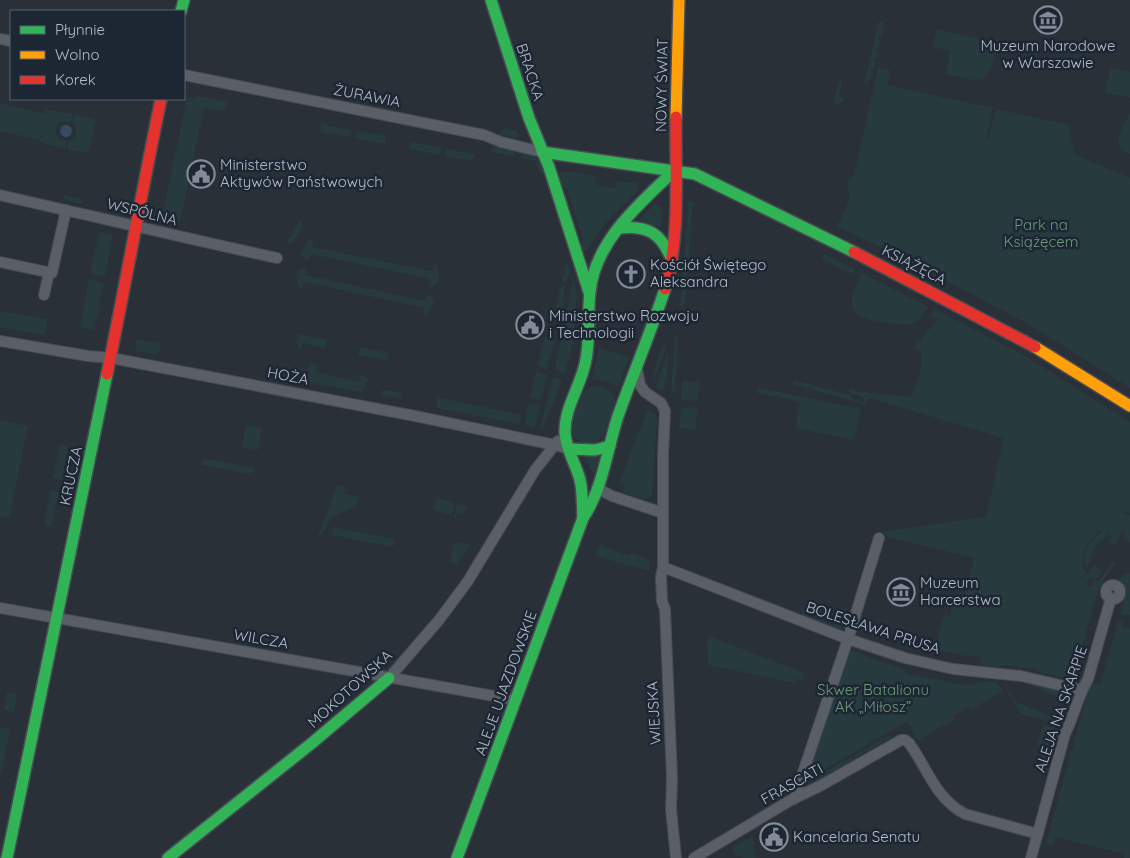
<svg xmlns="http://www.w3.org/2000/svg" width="1130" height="858" font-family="Quicksand,sans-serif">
<rect width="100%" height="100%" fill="#2a3038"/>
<!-- green -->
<g fill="#273a3e">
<path d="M879 21 884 23 881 37 878 39 880 43 879 47 876 49 878 54 877 57 873 60 875 64V67L871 71 873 74 872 77 868 81 870 85 864 84Z"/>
<path d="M937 29 997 43C988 86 988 84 946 74L950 51 933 47 927 70Z"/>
<path d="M885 37 879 68 890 70 887 85 993 108 986 139H988L996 109 1069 125 1074 154 1130 178V388L1030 325 930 272 837 226 847 206 850 192 847 188 849 179 854 176Z"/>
<path d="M1110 68 1130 72V98L1105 92Z"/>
<path d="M840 78 842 79 839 96 845 98 842 102 838 104 833 103Z"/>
<path d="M198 96 227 102 224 111 204 108 180 222 162 217 187 98H196Z"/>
<path d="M0 103 45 114 46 109 73 114 71 122 61 121C55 126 54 132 59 139L67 141 65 149 39 142 42 131 39 140 0 131Z"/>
<path d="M1130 114V154C1110 148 1121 127 1130 114Z"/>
<path d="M74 115 96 120 88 153 67 149 69 141C77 137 78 130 73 123Z"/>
<path d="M322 124 351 130 350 137 320 132Z"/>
<path d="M504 128 517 131 518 138 499 135V134Z"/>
<path d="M356 131 385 136V144L355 138Z"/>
<path d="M413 142 441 148 440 155 410 149V144Z"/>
<path d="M495 145 516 149 514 154 510 156 491 152 492 147Z"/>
<path d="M446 149 475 154 473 161 445 156Z"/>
<path d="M522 151C529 153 534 156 540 162L539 164H541L544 174 540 173 535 161 523 158Z"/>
<path d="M562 171 593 175 595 178V183L597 185 614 188 616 187 617 182 620 181 637 183 638 190 603 226 586 252 583 251 581 246 583 240 567 190 563 188 559 174Z"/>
<path d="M64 195 83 199 81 204 63 199Z"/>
<path d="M687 201H692L693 204 685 303 682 307 680 306 688 208Z"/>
<path d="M654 204 663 208 660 227 639 220Z"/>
<path d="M300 221 302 222V228L292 243H286Z"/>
<path d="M102 232 113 235 105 276 90 274 99 234Z"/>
<path d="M313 240 312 247 432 271 435 263 438 267 439 281 432 287 429 286 430 279 311 254 309 261 302 257 301 253 308 241Z"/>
<path d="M824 254 855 269 852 274 822 259Z"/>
<path d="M568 264 571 271 566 283 562 281 566 265Z"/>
<path d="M301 268 306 269 305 275 426 301 427 295H430L434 300C434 306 430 313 425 316L423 315 424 308 304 282 302 289 298 284 296 272Z"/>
<path d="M862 273 928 307C925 312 921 318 916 322 907 327 897 324 888 323 848 318 844 307 862 273Z"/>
<path d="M573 278 577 294 574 333 570 357 564 374 555 369Z"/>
<path d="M89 279 104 283 94 330 81 327 80 326Z"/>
<path d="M561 285 565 286 562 308 560 309 556 307Z"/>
<path d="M935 309 1025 356 1130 422V513L1117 510 1130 515V543L1124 539 1128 520 1125 532H1121L1120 536 1115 545 1109 542 1112 537 1108 534 1103 541 1101 540 1089 558 1091 560 1086 568C1080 550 1090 542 1103 530L1102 529C1090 539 1080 551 1083 567L1082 568 1087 573 1079 578 1087 574 1094 565 1102 570 1096 580 1091 577 1086 584 1091 587 1096 580 1099 582 1112 561 1115 563 1099 587 1083 643V648L1075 663 1071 679 1038 672 1036 669 1003 665 1000 667 981 665V657L965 656 926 647 928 639 937 641 945 614 950 616 956 594 965 596 974 558 888 537 884 533 885 531 986 517 1004 438 872 399H868L866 404H863L793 384 794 380 850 395 852 399 863 402 864 397 849 392 850 389 861 392 911 397C918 382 923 367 921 350L913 348 938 319 930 317Z"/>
<path d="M0 311 48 319 45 333 43 335 0 327Z"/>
<path d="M299 334 327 340 325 348 303 343 301 350 298 349 299 345 296 344Z"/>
<path d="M675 334 678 337 675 390 673 393H671Z"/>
<path d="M545 337 555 340 547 369 537 366Z"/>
<path d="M137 339 160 344 161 348 157 355 136 351 135 349Z"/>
<path d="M663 345 666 346 653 384 654 369Z"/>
<path d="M360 347 389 353 387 361 358 355Z"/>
<path d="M599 348 629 357 619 386 617 387 606 381 592 379Z"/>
<path d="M668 352V371L663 391 656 388Z"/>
<path d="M311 364H317L316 372 359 382 361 375 366 376 369 382H366L362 392 308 382 307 381 309 371 306 370Z"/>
<path d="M536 372 547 375 541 400 530 397Z"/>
<path d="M555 376 562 381 543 428 540 429 553 377Z"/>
<path d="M682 381 699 382 698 401 681 400Z"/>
<path d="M595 386H602L610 392 614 397 615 405 603 436 595 443 583 444 573 436C570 426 577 400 584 392 587 388 591 387 595 386Z"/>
<path d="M759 388 861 409 854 440 795 428 800 402 757 393Z"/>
<path d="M383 389 401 393 402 399 383 396 382 394Z"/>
<path d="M437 397 521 415 520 422 518 424 436 408Z"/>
<path d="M529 403 540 406 534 428 527 426 525 423Z"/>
<path d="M681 407 697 408 696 430 679 428V421L681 418 680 417Z"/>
<path d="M647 411 656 414 657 422 652 494C646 503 634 496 626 493L624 492V485L619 483Z"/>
<path d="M0 420 28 426 9 518 0 516Z"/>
<path d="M246 425 262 428 258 450 242 447Z"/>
<path d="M60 443 68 446 62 479 60 480 53 478Z"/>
<path d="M601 454 594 475 585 457Z"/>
<path d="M203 458 255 468 254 472 248 474 201 465Z"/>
<path d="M337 485 345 487 344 494 360 497C355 513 340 509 331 519 325 526 324 533 317 539Z"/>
<path d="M51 489 59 492 52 526 44 525Z"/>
<path d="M437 498 452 502 454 505 452 514 451 515 433 510Z"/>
<path d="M456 504 467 506V508L462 514 457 513 454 524Z"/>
<path d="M333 527 395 539 393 547 332 535Z"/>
<path d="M457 542 468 544 470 547 456 564 450 562 454 543Z"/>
<path d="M600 544 603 545V547L629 556 631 553 650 560 649 571 595 556Z"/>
<path d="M1130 573V615H1120L1126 590 1119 580 1123 575Z"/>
<path d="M801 610H804L807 615 833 625 839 623 841 629 840 631 804 617Z"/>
<path d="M1118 622H1123L1122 627 1130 629V858H1124L1125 854 1056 837 1053 845 1046 842 1090 685 1092 683 1100 685Z"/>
<path d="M708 636 804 673V674L802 680 795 679 794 683 708 665 707 640Z"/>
<path d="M850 650 905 670V673L963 685C976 686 983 680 996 681L1003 691 972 709 970 706 953 716 954 721 937 728 918 741 908 721 813 776 809 773 812 761Z"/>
<path d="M1030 683 1066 692 1067 700 1029 685Z"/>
<path d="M1007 689 1016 702 1058 719 1056 723 1049 721 1050 719H1047L1046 721 1021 714 1006 690Z"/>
<path d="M7 692 17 694 14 712 4 710Z"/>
<path d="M1043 725 1060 729 1054 751 1052 752 1040 749 1038 745Z"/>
<path d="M0 727 10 729 1 774H0Z"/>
<path d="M890 735 892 737 855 758 854 756Z"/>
<path d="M1040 752 1051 754 1052 756 1049 767 1037 764Z"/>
<path d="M851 757 853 760 817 781 815 778Z"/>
<path d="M753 836 755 858H744L734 854 733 849 734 846Z"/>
</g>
<!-- water -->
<circle fill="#384963" cx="66" cy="131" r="6"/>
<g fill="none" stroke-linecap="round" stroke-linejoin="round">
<!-- street casing -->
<g stroke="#484c53" stroke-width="12">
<g id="street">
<path d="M0 39 11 41"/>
<path d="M184 75 484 135 501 142 542 152"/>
<path d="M0 195C92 216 184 238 277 258"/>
<path d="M0 262 52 273 66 210"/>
<path d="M44 295 49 272"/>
<path d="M0 341 88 356 111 358 415 416 555 445 569 449"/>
<path d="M637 369 640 385 645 392 661 403 665 411 663 456V567L661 577 662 601 665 609 672 778 671 809 676 858"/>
<path d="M597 488 612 496 663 513"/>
<path d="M663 567 848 639 905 658 953 669 1021 676 1081 690"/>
<circle cx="1113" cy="592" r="7"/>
<path d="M0 608 516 700"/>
<path d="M389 678 439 620 468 581 535 470 558 441"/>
<path d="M794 799 848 639 879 538"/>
<path d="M694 858 791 800 820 786 901 740H905L909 743C928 769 935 798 965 814L1038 834"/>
<path d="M1031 858 1065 734C1074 716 1078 696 1088 679L1111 598"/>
</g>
</g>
<!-- fast casing -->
<g stroke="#484c53" stroke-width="14">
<g id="fast">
<path d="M491 0 529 118 549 167 589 292"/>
<path d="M181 11 184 0"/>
<path d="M542 152 695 174 854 252"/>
<path d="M619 228C648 225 661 233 672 260"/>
<path d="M569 449 595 450 610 446"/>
<path d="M583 518C582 505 583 492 580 480 576 464 566 450 565 433 564 409 580 387 585 364 591 340 587 316 590 292 595 241 640 203 675 170"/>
<path d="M7 858 107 374"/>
<path d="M168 858 312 743 389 678"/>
<path d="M457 858 583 518C603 489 607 449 618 416 633 374 651 332 665 289"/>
</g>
</g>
<!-- slow casing -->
<g stroke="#484c53" stroke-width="14">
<g id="slow">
<path d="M676 117 679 0"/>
<path d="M1035 347 1130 406"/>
</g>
</g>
<!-- jam casing -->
<g stroke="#484c53" stroke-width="14">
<g id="jam">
<path d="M854 252 1035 347"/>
<path d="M665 289C681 236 675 173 676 117"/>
<path d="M107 374C126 282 142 190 161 99"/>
</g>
</g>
<!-- street -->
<use href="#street" stroke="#5a5e66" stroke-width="10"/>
<!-- fast -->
<use href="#fast" stroke="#30b455" stroke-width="11"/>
<!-- slow -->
<use href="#slow" stroke="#ff9f0a" stroke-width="11"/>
<!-- jam -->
<use href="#jam" stroke="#e5322d" stroke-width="11"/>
</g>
<!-- icons -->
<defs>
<g id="museum-ring" transform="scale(1.4375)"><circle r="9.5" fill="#1d2633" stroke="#848b96" stroke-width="1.5"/><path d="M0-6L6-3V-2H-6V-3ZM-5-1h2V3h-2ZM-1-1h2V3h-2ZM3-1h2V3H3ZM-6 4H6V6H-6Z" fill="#848b96"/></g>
<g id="civic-ring" transform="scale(1.4375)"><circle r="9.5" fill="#1d2633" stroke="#848b96" stroke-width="1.5"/><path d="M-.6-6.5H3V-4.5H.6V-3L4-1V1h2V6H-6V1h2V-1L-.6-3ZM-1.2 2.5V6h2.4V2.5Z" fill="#848b96"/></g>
<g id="church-ring" transform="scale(1.4375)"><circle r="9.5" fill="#1d2633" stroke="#848b96" stroke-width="1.5"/><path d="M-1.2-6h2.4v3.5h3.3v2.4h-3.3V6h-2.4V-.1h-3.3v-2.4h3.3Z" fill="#848b96"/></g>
</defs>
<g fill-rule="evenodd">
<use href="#museum-ring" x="1048" y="20"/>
<use href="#civic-ring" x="201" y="174"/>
<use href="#church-ring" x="631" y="274"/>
<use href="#civic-ring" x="530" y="325"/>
<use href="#museum-ring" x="901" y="592"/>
<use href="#civic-ring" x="774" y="837"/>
</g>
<g text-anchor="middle" stroke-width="5" stroke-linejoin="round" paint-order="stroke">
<!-- poi labels -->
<g font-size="15" fill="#b4bcc9" stroke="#1d2633" text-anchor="start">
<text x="1048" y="51" text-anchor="middle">Muzeum Narodowe<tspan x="1048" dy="17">w Warszawie</tspan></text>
<text x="220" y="170">Ministerstwo<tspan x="220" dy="17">Aktywów Państwowych</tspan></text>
<text x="650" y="270">Kościół Świętego<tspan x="650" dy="17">Aleksandra</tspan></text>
<text x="549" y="321">Ministerstwo Rozwoju<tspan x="549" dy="17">i Technologii</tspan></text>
<text x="920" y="588">Muzeum<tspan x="920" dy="17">Harcerstwa</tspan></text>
<text x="793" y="842">Kancelaria Senatu</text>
</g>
<!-- street labels -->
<g font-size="15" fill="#b4bcc9" stroke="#1d2633">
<text transform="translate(530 72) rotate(72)" y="5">BRACKA</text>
<text transform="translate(662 85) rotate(-89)" y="5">NOWY ŚWIAT</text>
<text transform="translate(367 96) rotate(11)" y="5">ŻURAWIA</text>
<text transform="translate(142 212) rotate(14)" y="5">WSPÓLNA</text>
<text transform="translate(914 265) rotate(27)" y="5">KSIĄŻĘCA</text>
<text transform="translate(288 376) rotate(11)" y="5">HOŻA</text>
<text transform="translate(71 476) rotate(-78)" y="5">KRUCZA</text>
<text transform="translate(873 628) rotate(18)" y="5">BOLESŁAWA PRUSA</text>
<text transform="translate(261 639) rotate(10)" y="5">WILCZA</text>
<text transform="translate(506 683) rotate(-70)" y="5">ALEJE UJAZDOWSKIE</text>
<text transform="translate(350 689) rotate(-42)" y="5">MOKOTOWSKA</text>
<text transform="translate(1061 709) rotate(-71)" y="5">ALEJA NA SKARPIE</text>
<text transform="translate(654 713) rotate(-93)" y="5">WIEJSKA</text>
<text transform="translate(792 784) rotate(-29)" y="5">FRASCATI</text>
</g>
<!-- park labels -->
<g font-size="15" fill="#6b9a76" stroke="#1d2633">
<text x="1041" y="230">Park na<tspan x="1041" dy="17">Książęcem</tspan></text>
<text x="873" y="695">Skwer Batalionu<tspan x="873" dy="17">AK „Miłosz”</tspan></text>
</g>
</g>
<!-- legend -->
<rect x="10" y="10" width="175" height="90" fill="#1d2633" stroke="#59626f"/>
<rect x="20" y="26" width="25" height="8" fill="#30b455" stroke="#59626f"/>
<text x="55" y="35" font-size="15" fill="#b4bcc9">Płynnie</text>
<rect x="20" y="51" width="25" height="8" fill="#ff9f0a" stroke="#59626f"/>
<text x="55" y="60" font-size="15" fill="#b4bcc9">Wolno</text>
<rect x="20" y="76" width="25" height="8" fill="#e5322d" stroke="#59626f"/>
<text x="55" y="85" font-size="15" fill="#b4bcc9">Korek</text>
</svg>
